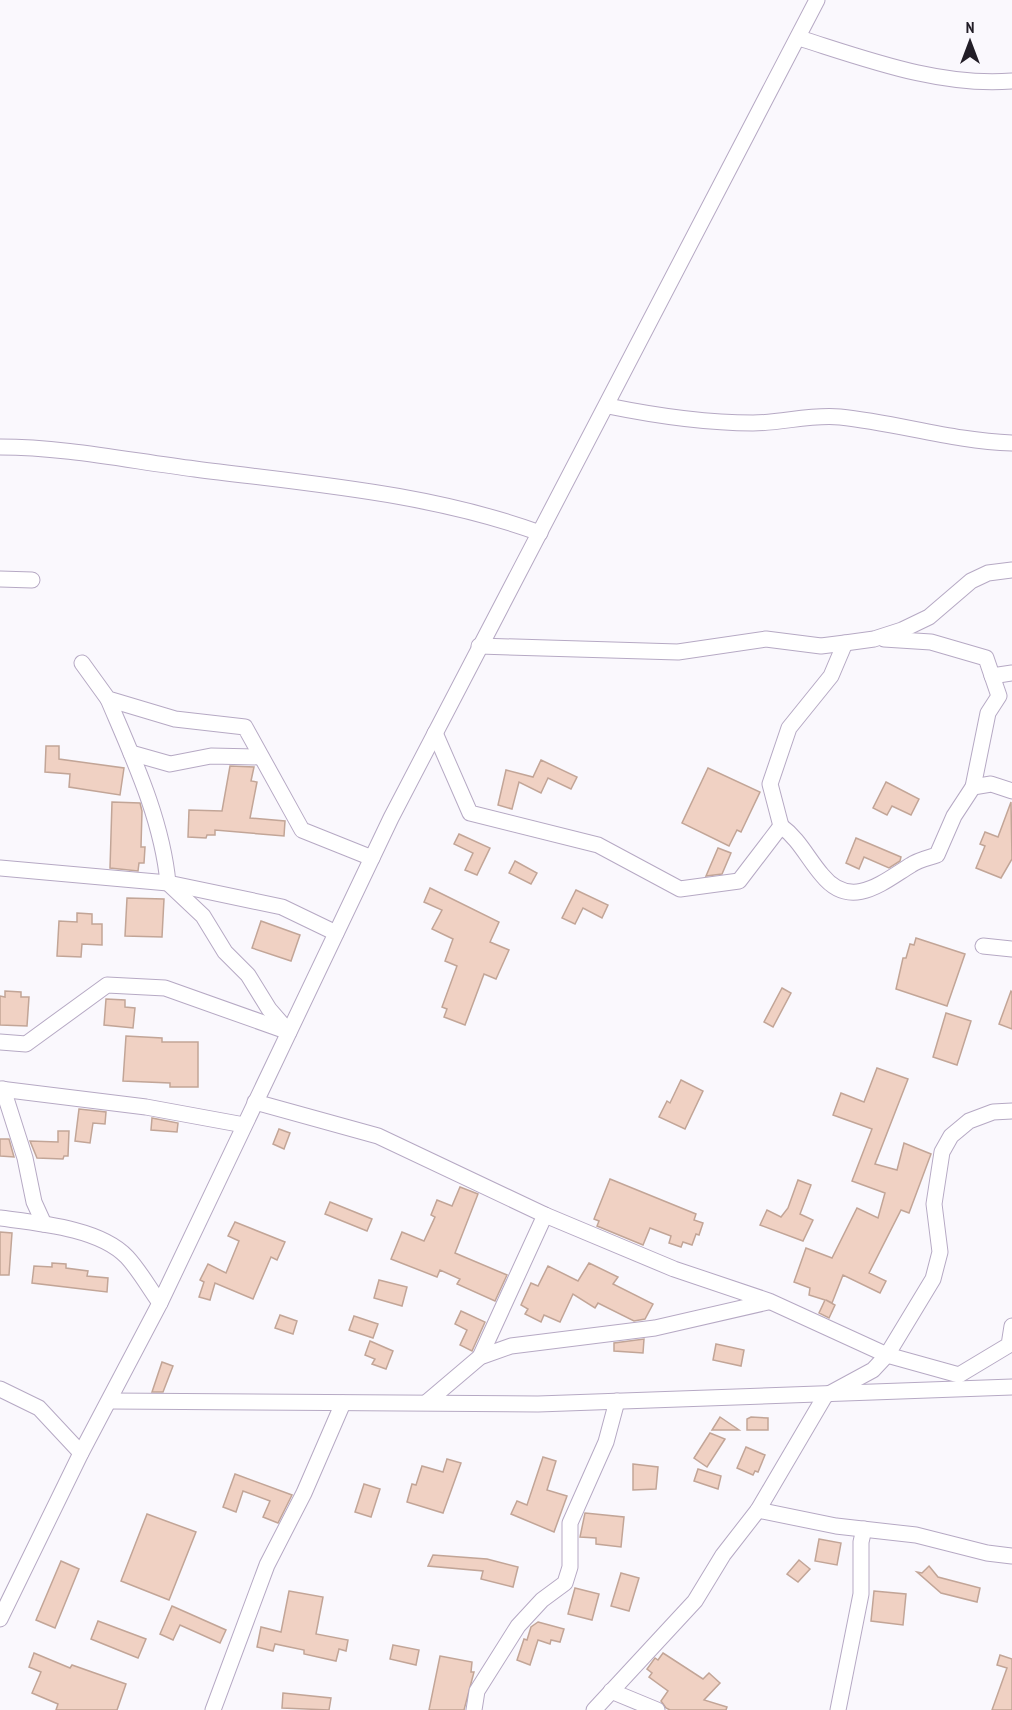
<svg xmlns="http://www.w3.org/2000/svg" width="1012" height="1710" font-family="'PT Sans Narrow',sans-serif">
<rect width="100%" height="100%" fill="#faf8fd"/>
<!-- building -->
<g fill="#f0d1c3" stroke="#c2a597" stroke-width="1.5">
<path d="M46 746H59V759L124 768 120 795 69 787 70 774 45 772Z"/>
<path d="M541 760 577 777 571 789 548 778 541 793 519 782 512 809 498 805 506 770 533 777Z"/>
<path d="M230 766 254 767 251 781 257 782 250 818 285 821 284 836 215 830V835H207L206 838 188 837 189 810 222 811Z"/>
<path d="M708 768 760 792 741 832 737 830 729 846 682 823Z"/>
<path d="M886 782 919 799 911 815 892 806 887 815 873 808Z"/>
<path d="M112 802 140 803 142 811 141 847H145L144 863H139L138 871 110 868Z"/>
<path d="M1011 802 1012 859 1001 878 976 868 985 846 980 844 985 832 998 837Z"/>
<path d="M459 834 490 848 477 875 465 870 473 853 454 844Z"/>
<path d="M856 838 901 857 900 861 889 868 864 857 859 869 846 863Z"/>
<path d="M718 848 731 853 722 874 706 876Z"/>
<path d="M515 861 537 873 531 884 509 873Z"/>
<path d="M430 888 499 922 490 942 509 950 496 979 484 974 465 1025 444 1017 447 1009 442 1007 457 966 445 961 453 939 432 929 442 910 424 902Z"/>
<path d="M576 890 608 905 602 918 583 908 575 924 562 918Z"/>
<path d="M127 898 164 899 162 937 125 936Z"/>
<path d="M77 913 92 914V924H102V945L82 944 81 957 57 956 59 921 77 922Z"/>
<path d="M261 921 300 935 291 961 252 948Z"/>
<path d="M916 938 965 954 947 1006 896 989 903 958H906L910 944 914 945Z"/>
<path d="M782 988 791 993 773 1027 764 1022Z"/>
<path d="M5 991 21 992V997H29L27 1026 0 1025V996L5 997Z"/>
<path d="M1011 991 1012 992V1029L999 1024Z"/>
<path d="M106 999 125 1000V1007L135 1008 133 1028 104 1025Z"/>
<path d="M946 1013 971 1021 957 1065 933 1057Z"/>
<path d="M126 1036 162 1038V1042H198V1087H170V1083L123 1081Z"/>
<path d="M877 1068 908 1079 875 1164 897 1170 904 1143 931 1154 909 1213 901 1210 869 1273 886 1281 880 1293 843 1275 832 1303 826 1300 835 1305 829 1318 819 1313 825 1300 809 1295 810 1288 794 1282 806 1248 832 1258 857 1208 878 1218 885 1193 852 1181 872 1129 833 1115 841 1093 864 1102Z"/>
<path d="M681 1080 703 1091 685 1129 659 1117 667 1101 670 1103Z"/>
<path d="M79 1109 106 1112 105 1124 93 1123 90 1143 75 1141Z"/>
<path d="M152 1118 178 1123 177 1132 151 1130Z"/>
<path d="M279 1129 290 1133 284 1149 273 1144Z"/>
<path d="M58 1131H69L68 1156H64L63 1159 37 1158 30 1141 58 1142Z"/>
<path d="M0 1139H9L14 1157 0 1156Z"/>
<path d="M610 1179 696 1214 694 1220 703 1223 699 1235 696 1234 692 1245 683 1242 681 1247 669 1243 671 1236 650 1228 643 1245 597 1226 599 1221 594 1219Z"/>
<path d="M798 1180 811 1185 800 1214 813 1220 803 1241 760 1225 767 1210 781 1217 788 1208Z"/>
<path d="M460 1187 478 1194 455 1253 507 1275 495 1301 457 1284 460 1279 440 1270 437 1277 391 1259 402 1232 424 1241 435 1217 431 1215 437 1200 452 1206Z"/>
<path d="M330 1202 372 1219 367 1231 325 1214Z"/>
<path d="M235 1222 285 1242 277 1260 271 1257 253 1299 215 1283 210 1300 199 1297 204 1282 200 1280 208 1264 226 1273 239 1241 228 1236Z"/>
<path d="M0 1232 12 1233 9 1275H0Z"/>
<path d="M52 1263 66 1264V1268L88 1271 87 1276 108 1278 107 1292 32 1283 34 1266 52 1267Z"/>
<path d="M589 1263 618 1277 613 1284 653 1304 645 1319 634 1321 598 1303 595 1308 573 1294 560 1322 544 1315 541 1322 525 1314 528 1309 521 1305 531 1283 538 1286 548 1266 578 1281Z"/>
<path d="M379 1280 407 1287 402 1306 374 1298Z"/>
<path d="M461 1311 485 1322 472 1351 460 1345 467 1330 455 1324Z"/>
<path d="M280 1315 297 1321 293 1334 275 1328Z"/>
<path d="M354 1316 378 1324 373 1338 349 1330Z"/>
<path d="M644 1339 643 1353 614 1351V1343Z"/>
<path d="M370 1341 393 1351 386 1369 372 1364 375 1359 365 1355Z"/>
<path d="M716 1344 744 1350 741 1366 713 1360Z"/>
<path d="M162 1362 173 1366 163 1392H152Z"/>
<path d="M720 1417 739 1430H712Z"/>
<path d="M751 1417 768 1418V1430H747V1419Z"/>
<path d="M710 1433 725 1439 707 1467 694 1458Z"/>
<path d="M746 1447 765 1455 758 1472 755 1471 753 1475 737 1468Z"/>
<path d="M543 1457 556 1461 547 1490 567 1496 554 1532 511 1514 517 1501 527 1505Z"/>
<path d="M447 1459 461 1463 443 1513 407 1502 412 1484 416 1485 422 1466 443 1472Z"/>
<path d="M633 1464 658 1467 656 1489 633 1490Z"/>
<path d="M698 1469 721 1476 718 1489 694 1481Z"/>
<path d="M235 1474 292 1495 278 1523 263 1517 270 1501 243 1491 236 1512 223 1507Z"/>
<path d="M364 1484 380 1489 371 1517 355 1512Z"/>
<path d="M585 1513 624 1517 621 1547 596 1544V1538L580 1537Z"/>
<path d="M147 1514 196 1532 169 1600 121 1581Z"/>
<path d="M819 1539 841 1543 837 1565 815 1561Z"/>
<path d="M433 1555 487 1559 518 1567 513 1587 481 1579 483 1571 428 1566Z"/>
<path d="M799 1560 810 1569 798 1582 787 1574Z"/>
<path d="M61 1561 79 1569 55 1628 36 1620Z"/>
<path d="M929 1566 938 1577 980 1588 977 1602 941 1593 917 1572 922 1573Z"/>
<path d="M621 1573 639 1578 629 1611 611 1606Z"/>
<path d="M575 1588 599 1594 592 1620 568 1614Z"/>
<path d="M289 1591 323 1597 316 1634 348 1640 346 1651 339 1649 336 1661 304 1654V1650L275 1644 273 1651 257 1647 261 1627 281 1632Z"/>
<path d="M874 1591 906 1594 903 1625 871 1621Z"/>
<path d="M172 1606 226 1630 220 1643 180 1625 173 1640 160 1634Z"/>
<path d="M98 1621 146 1639 138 1658 91 1639Z"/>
<path d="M538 1622 564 1629 560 1642 551 1640 550 1644 538 1640 530 1665 517 1660 524 1639 527 1640 531 1627Z"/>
<path d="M393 1645 419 1650 416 1665 390 1659Z"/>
<path d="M34 1653 70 1668 72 1665 126 1684 117 1710H56L58 1704 32 1693 41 1672 29 1667Z"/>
<path d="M663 1653 703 1679 709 1673 720 1683 704 1700 727 1707 726 1710H670L666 1708 661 1701 668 1691 649 1677 652 1673 647 1669 655 1658 658 1660Z"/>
<path d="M1000 1655 1012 1659V1710H992L1007 1668 997 1665Z"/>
<path d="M440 1656 472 1662 471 1672H474L464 1710H429Z"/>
<path d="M283 1693 331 1698 329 1710 282 1708Z"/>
</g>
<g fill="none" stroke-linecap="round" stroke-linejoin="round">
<!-- minor casing -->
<g stroke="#b6a9c4" stroke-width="17">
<g id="minor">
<path d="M799 38C866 59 940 87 1012 81"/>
<path d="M608 406C657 416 703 423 753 423 782 423 811 414 840 417 898 423 953 441 1012 443"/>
<path d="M0 447C65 447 131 461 195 469 311 484 430 493 540 533"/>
<path d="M0 579 32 580"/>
<path d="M884 639 931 642 986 658 999 696 988 713 973 787"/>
<path d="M479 646 678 652 766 639 821 646 845 643 874 639 902 630 929 617 971 581 988 573 1012 570"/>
<path d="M82 663 108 699 175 719 245 727 302 830 372 858"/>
<path d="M992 676 1012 673"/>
<path d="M108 699C133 758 162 819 168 883L203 916 225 952 248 975 269 1009 289 1032"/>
<path d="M435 733 470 813 598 845 680 889 739 881 781 826C799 839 808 859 822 875 851 911 883 882 911 865 918 860 928 858 937 855L954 816 973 787 991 784 1012 791"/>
<path d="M131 753 170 764 211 756 261 757"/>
<path d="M781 826 770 784 789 728 831 676 845 643"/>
<path d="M0 868 168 883 282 907 336 933"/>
<path d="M983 946 1012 949"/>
<path d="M0 1042 26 1044 107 985 165 988 286 1031"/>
<path d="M0 1089 146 1107 244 1125"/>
<path d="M3 1089 25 1158 34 1202 44 1224"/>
<path d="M255 1102 378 1136 545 1215 674 1269 769 1301 887 1355 959 1375 1009 1345 1012 1326"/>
<path d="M0 1218C38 1223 100 1228 127 1257 140 1271 149 1288 160 1303"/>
<path d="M480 1357 545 1215"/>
<path d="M0 1389 39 1408 81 1453"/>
<path d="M110 1401 538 1404 1012 1387"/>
<path d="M427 1402 480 1357 511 1346 655 1328 768 1302"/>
<path d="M758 1510 836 1526 916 1535 987 1553 1012 1556"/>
<path d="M0 1619 81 1453 160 1303 391 818 817 0"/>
<path d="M611 1691 657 1710"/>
<path d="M213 1710 267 1565 304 1493 343 1403"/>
<path d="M474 1710 477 1691 518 1626 542 1600 565 1583 570 1567V1523L606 1442 617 1401"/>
<path d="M594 1710 695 1601 723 1555 758 1510 825 1396 873 1370 887 1355 933 1279 940 1252 934 1204 942 1152 951 1136 969 1121 993 1112 1012 1111"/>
<path d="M838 1710 861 1594V1542L864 1529"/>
</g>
</g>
<!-- minor -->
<use href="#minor" stroke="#fff" stroke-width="15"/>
</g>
<!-- north arrow -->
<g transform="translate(970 42)" stroke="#faf8fd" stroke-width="4.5" paint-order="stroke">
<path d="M0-4.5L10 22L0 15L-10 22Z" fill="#221d27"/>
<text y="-9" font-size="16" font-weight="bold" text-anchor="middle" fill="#221d27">N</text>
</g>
</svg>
